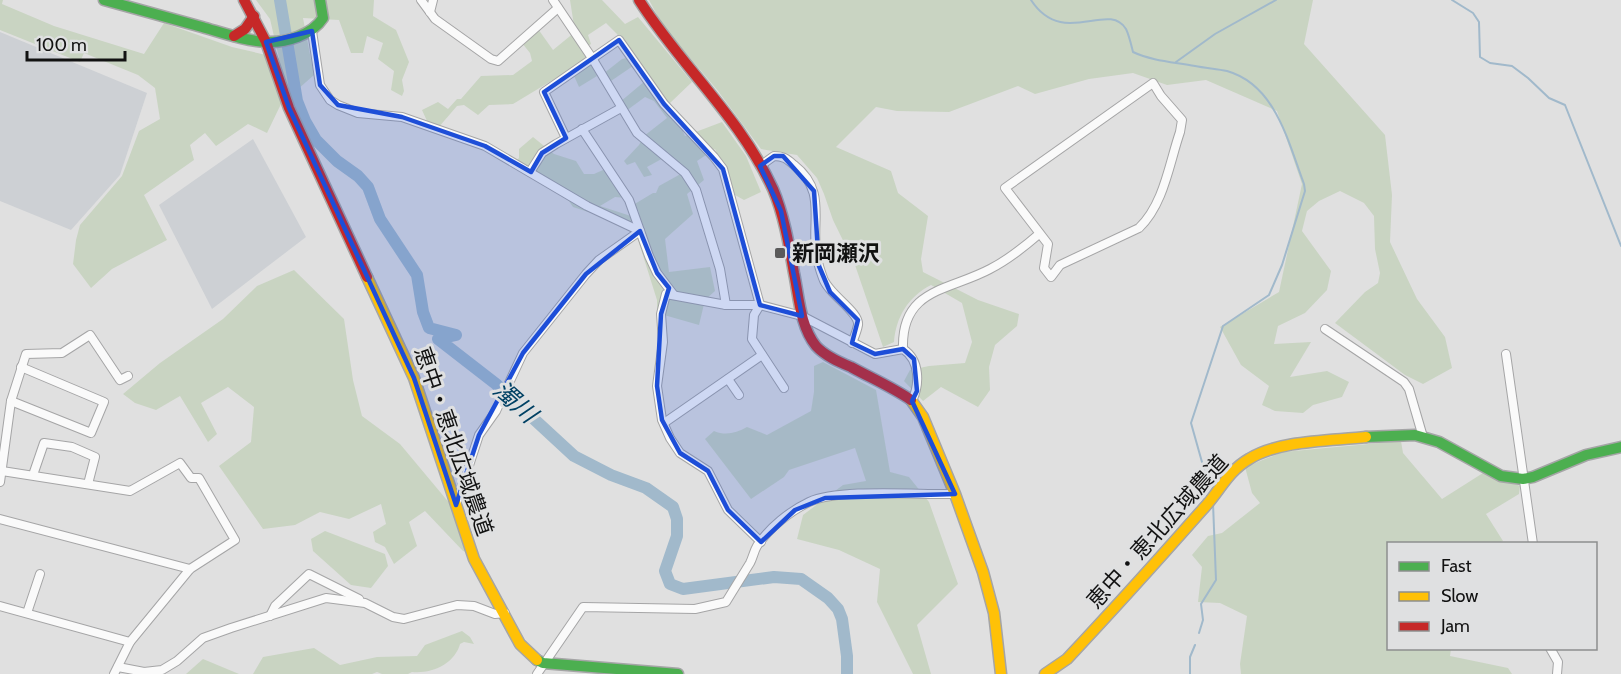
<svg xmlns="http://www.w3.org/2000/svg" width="1621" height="674" font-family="Cabin,'Noto Sans JP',sans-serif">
<rect width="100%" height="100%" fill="#e0e0e0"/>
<!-- built -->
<g fill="#cdd0d4">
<path d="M0 32 147 93 120 175 71 230 0 201Z"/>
<path d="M253 139 306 237 212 309 159 205Z"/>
</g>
<!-- green -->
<g fill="#c9d4c2">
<path d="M0 0H3L2 4 54 26 144 54 164 23 232 47 279 58 270 19 256 0H374L373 16 396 30 409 62 402 80 404 91 402 96 391 90 394 71 378 59 383 43 367 36 363 53H351L339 20 303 18 314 75 281 104 267 133 248 124 216 146 205 133 190 145 194 160 144 195 167 240 112 269 91 288 73 264 76 240 80 225 122 176 139 131 160 119 155 88 138 75 84 53 80 62 0 30Z"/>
<path d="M570 0H602L625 24 638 17 692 82 670 103 685 136 722 122 746 156 761 192 744 200 735 195 715 149 697 161 704 180 687 194 693 214 665 239 669 272 710 267 715 291 705 300 699 325 657 313V300L634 227 573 207 569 201 554 191 539 173 522 171 512 164 519 158V149L533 137 554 154 576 161 584 174H594L603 170 621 179 620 192 626 198 615 197 600 206 637 218 639 213 638 210 633 207V205L653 193H656L659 186 686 171 667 156 647 167 652 175 644 177 635 162 627 165 624 161 639 145 644 136 667 118 654 101 645 97 626 111 620 102 645 81 633 66 608 83 603 74 622 59 631 57 617 34 606 23 588 35 591 44 586 47 587 56 597 76 579 87 571 69 513 104 489 105 478 115 464 105 457 106 438 128 427 121 422 110 438 102 448 109 457 99H461L481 76 513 75 532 61 530 53 522 43 538 29 553 50 575 32Z"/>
<path d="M649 0H1313L1304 44 1385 135 1392 195 1390 242 1417 299 1445 337 1452 368 1423 384 1405 375 1335 323 1365 292 1378 283 1380 273 1375 249 1374 216 1364 203 1340 191 1319 201 1307 211 1302 231 1331 271 1327 290 1305 313 1278 326 1274 344 1311 342 1290 377 1327 371 1349 382 1342 397 1313 405 1303 413 1275 411 1262 405 1269 386 1241 365 1220 327 1279 292 1302 184 1277 111 1206 80 1167 85 1133 73 1089 79 1035 94 1018 86 949 112 897 111 876 107 836 147 891 171 898 193 928 216 921 259 923 272 978 300 1019 314 1017 326 995 345 989 367 990 390 978 407 941 387 923 401 904 381 910 370 929 366 965 363 972 342 962 303 931 285C908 297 896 317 894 342L883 347 855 265 833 220 824 194 817 178 797 155 761 149 718 91 663 26Z"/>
<path d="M294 270 344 319 353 380 362 416 400 444 451 505 470 553 463 551 425 511 409 522 417 546 394 564 385 547 375 542 373 532 386 524 381 504 349 519 320 512 295 525 263 529 219 466 251 442 254 407 228 387 201 403 217 434 208 442 180 396 156 410 135 403 123 394 160 363 223 319 257 286Z"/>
<path d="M823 362 876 390 890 472 909 477 929 502 958 584 917 625 931 674H913L877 602 880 569 839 550 797 539 803 515 843 485 866 481 855 448 789 470 784 477 751 499 705 439 714 431C726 436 736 433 747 427L767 435 811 411 814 392V366Z"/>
<path d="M1401 441 1403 453 1442 499 1483 473 1493 475 1520 486 1519 494 1486 514 1503 541 1496 544H1388V648L1451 649 1450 656 1508 668 1512 674H1241L1240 664 1247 616 1220 603 1198 602 1202 567 1192 555 1208 536 1222 533 1260 503 1252 493 1245 467 1283 452Z"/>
<path d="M325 531 385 554 388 566 371 588 351 585 313 551 311 539Z"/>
<path d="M462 631 470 637 474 644 464 642 460 644C455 663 433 674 412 672L408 674H382L377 672 372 674H253L263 657 314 648 340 665 377 657 417 656 425 645Z"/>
<path d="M203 659 239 674H186Z"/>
</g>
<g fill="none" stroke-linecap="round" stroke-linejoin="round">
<!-- stream -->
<g stroke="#a1b9cb" stroke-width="2">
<path d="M1031 0C1063 49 1108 0 1126 29 1129 35 1131 44 1133 52 1152 61 1174 62 1195 66 1205 68 1217 69 1227 71 1276 85 1288 142 1304 184L1305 191 1282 265 1269 295 1223 326 1191 423 1209 487"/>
<path d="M1452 0 1473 13 1479 22 1480 57 1490 63 1512 66 1528 78 1549 98 1565 105 1621 246"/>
<path d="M1176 62 1215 34 1276 0"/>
<path d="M1199 633 1203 620 1201 604 1216 580 1213 503"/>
<path d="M1190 674V657L1195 645"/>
</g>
<!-- river -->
<path stroke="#a1b9cb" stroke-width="12" d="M280 0 297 101 305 121 316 140 337 161 358 176 368 187 380 219 417 275 423 312 429 328 456 335 438 339 496 384 574 456 611 475 646 488 673 507 677 519V536L665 571 670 584 683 589 774 577 801 579 828 598 838 609 842 619 847 656V674"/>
<!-- street casing -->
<g stroke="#a5a5a6" stroke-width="10">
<g id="street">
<path d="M421 0 435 19 491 59 498 61 558 8"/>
<path d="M553 0 592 58 637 133 685 173 696 190 720 269 726 305"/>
<path d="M430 12 433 0"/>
<path d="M312 31 320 85 330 100 338 105 358 113 402 117 485 146 587 206 640 231"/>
<path d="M1153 83 1161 96 1182 120 1180 132C1169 164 1164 204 1139 228L1060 265 1051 277 1044 268 1048 244 1005 188Z"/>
<path d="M582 129 629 200 649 256 657 273 673 294"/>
<path d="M566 138 544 92 619 40 664 104 714 157 723 169 760 305 754 315 752 339 784 388"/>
<path d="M760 166 774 156C784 156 787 159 794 165 826 190 812 218 816 251 817 260 820 270 823 278 828 294 860 312 858 325 857 331 854 338 852 343"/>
<path d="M530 172 542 153 556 144 621 108"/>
<path d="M1325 329 1404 382 1409 389 1423 437"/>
<path d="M903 349C901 288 949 291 990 269 1008 260 1024 247 1039 234"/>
<path d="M1506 354 1533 544"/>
<path d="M728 379 739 395"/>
<path d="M11 401 91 433 104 402 21 367"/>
<path d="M664 423 762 355"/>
<path d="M2 471 130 491 180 463 191 478H199L235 540 190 569 130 642 114 674"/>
<path d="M33 475 44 443 72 447 95 457 88 484"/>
<path d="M0 482 11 401 26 354 62 353 90 335 120 380 128 376"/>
<path d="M456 505 479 435 496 411 523 353 586 274 599 260 640 231"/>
<path d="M0 519 190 569"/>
<path d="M761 542 728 510 708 471 680 453 670 438 662 420 657 386 663 342 661 314 666 294 726 305H760L802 316 875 354 903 349C920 360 920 384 912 401"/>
<path d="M0 606 130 642"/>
<path d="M27 613 40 574"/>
<path d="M270 616 275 606 309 574 359 599"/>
<path d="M1550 648 1558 662 1557 674"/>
<path d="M118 667 144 672 162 670 177 661 203 638 231 628 326 598 365 603 393 617 404 619 457 605 474 606 495 614 505 613"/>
<path d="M537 674 583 607 695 609 726 602C734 589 742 576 750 563 753 557 754 551 757 546 769 528 790 511 809 502 840 488 919 495 955 494"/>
</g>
</g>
<!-- fast casing -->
<g stroke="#a5a5a6" stroke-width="13">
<g id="fast">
<path d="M104 0C137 9 170 18 202 27 223 33 245 41 266 42 286 43 312 35 323 18L320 0"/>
<path d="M1366 437 1415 435 1439 442 1501 476 1523 479 1533 477 1586 455 1621 447"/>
<path d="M537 660 543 663 678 674"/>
</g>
</g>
<!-- slow casing -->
<g stroke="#a5a5a6" stroke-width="13">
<g id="slow">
<path d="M367 277 414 378 474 559 520 644 537 660"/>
<path d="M911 400 923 417 955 494 983 572 994 613 1001 674"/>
<path d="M1045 674 1067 659C1113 610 1158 560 1203 509 1219 492 1228 471 1249 459 1279 440 1331 441 1366 437"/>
</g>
</g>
<!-- jam casing -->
<g stroke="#a5a5a6" stroke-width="13">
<g id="jam">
<path d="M244 0 266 42 289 108 367 277"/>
<path d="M639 0C681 66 740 117 773 189 784 215 789 245 794 273 799 297 800 326 816 346 825 356 839 362 851 367 871 378 892 387 911 400"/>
<path d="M234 36 245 29 254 16"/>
</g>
</g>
<!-- street -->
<use href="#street" stroke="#fafafa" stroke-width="8"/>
<!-- fast -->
<use href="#fast" stroke="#4caf50" stroke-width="10"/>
<!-- slow -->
<use href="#slow" stroke="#ffc107" stroke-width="10"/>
<!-- jam -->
<use href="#jam" stroke="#c62828" stroke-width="10"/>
</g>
<!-- marked area -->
<path fill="#1d4ed8" fill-opacity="0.2" stroke="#1d4ed8" stroke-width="4.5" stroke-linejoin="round" d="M312 31 320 85 338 105 402 117 485 146 531 172 542 153 566 138 544 92 619 40 664 104 723 169 760 305 802 316 781 211 760 166 774 156H783L814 191 819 266 830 292 858 320 852 343 875 354 903 349 914 359 917 391 912 401 955 494 825 498 795 510 761 542 728 510 708 471 680 453 662 420 657 386 661 314 669 288 657 273 640 231 586 274 523 353 479 435 456 505 414 378 289 108 266 42Z"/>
<!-- markers -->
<rect fill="#5a5a5a" stroke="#dfe0e1" stroke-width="2" x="774" y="247" width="12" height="12" rx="3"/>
<g text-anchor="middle" stroke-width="6" stroke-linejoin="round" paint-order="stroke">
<!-- poi labels -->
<g font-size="22" font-weight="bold" fill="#121212" stroke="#dfe0e1" text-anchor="start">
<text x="792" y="261">新岡瀬沢</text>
</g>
<!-- street labels -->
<g font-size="22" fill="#121212" stroke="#dfe0e1">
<text transform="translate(454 441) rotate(71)" y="8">恵中・恵北広域農道</text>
<text transform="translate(1157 531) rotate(-48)" y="8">恵中・恵北広域農道</text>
</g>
<!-- water labels -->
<g font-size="24" font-style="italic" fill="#014164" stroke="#dfe0e1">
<text transform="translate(515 402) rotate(42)" y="8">濁川</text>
</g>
</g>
<!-- legend -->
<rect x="1387" y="542" width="210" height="108" fill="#dfe0e1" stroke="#8d8e8e" stroke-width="1.5"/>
<rect x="1399" y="562" width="30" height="9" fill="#4caf50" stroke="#8d8e8e" stroke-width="1.5"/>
<text x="1441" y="572" font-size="18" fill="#121212">Fast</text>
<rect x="1399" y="592" width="30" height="9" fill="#ffc107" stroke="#8d8e8e" stroke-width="1.5"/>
<text x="1441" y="602" font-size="18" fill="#121212">Slow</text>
<rect x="1399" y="622" width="30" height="9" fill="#c62828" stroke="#8d8e8e" stroke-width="1.5"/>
<text x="1441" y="632" font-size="18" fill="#121212">Jam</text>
<!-- scale -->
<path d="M27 51v9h98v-9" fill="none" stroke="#121212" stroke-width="3"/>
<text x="36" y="51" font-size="18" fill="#121212" stroke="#dfe0e1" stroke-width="4.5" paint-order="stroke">100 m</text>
</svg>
